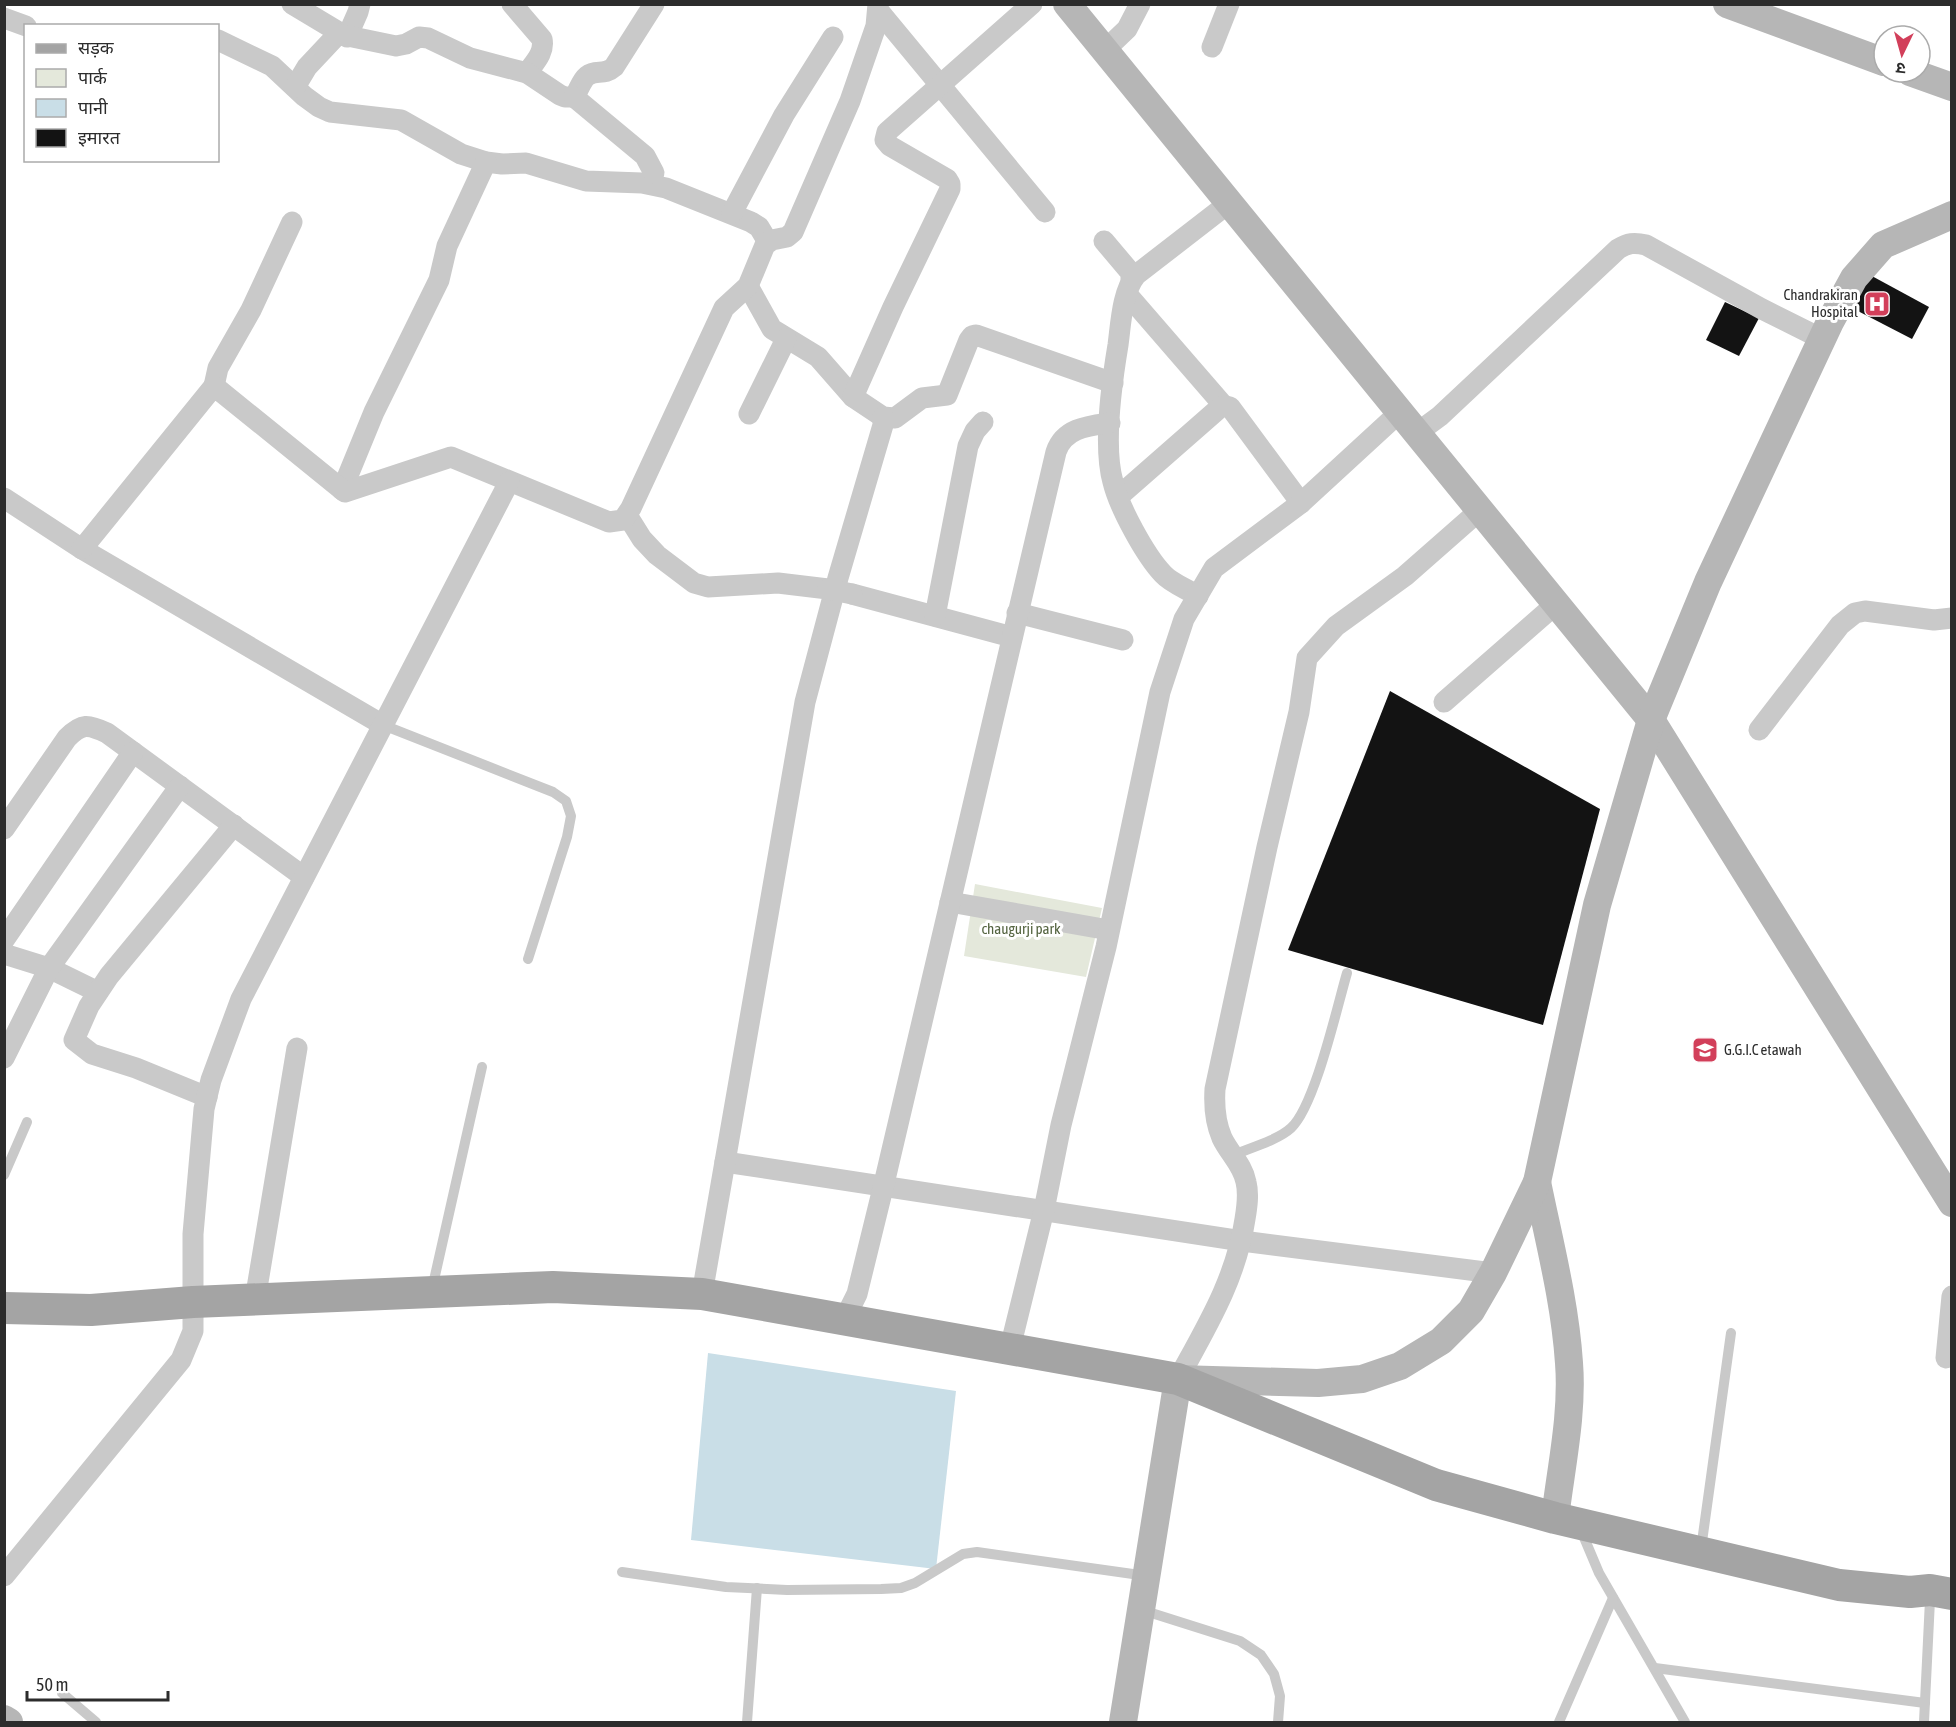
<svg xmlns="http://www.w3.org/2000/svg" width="1956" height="1727" font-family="'Asap Condensed','Noto Sans Devanagari',sans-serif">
<rect width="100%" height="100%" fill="#fff"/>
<!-- green -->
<path fill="#e4e8db" d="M975 884 1102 908 1086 977 964 956Z"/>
<!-- water -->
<path fill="#c9dee7" d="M708 1353 956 1391 936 1569 691 1540Z"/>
<!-- building -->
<g fill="#131313">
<path d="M1870 275 1929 307 1912 339 1852 308Z"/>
<path d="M1725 302 1759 318 1739 356 1706 340Z"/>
<path d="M1390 691 1600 809 1543 1025 1288 950Z"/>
</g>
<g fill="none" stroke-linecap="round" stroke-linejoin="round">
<!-- lane -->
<g stroke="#c9c9c9" stroke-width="10">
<path d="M383 725 553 792 566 801 571 816 567 837 528 959"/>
<path d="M1233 1155C1250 1148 1278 1140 1291 1128 1315 1106 1337 1007 1347 973"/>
<path d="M4 1175 27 1122"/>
<path d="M432 1289 482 1067"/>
<path d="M1580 1528 1599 1573 1685 1722"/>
<path d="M1701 1549 1731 1333"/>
<path d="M622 1572 726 1587 787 1590 881 1589 901 1588 915 1583 963 1554 977 1552 1147 1576"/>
<path d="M1142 1610 1240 1641 1261 1655 1274 1674 1280 1696 1278 1722"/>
<path d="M1655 1668 1925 1703"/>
<path d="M62 1693 96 1722"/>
<path d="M747 1722 757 1588"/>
<path d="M1559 1722 1613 1598"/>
<path d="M1924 1722 1930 1600"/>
</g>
<!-- street -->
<g stroke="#c9c9c9" stroke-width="21">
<path d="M292 4 347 37 358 12 360 4"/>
<path d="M512 4 542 39C545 53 534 63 527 73"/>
<path d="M878 10 1045 212"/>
<path d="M4 18 26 26"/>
<path d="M218 40 272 66 304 96 319 107 330 112 401 120 461 154 486 162 502 164 526 163 586 181 642 183 666 188 751 222 759 227 768 242"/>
<path d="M1212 47 1229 4"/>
<path d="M1105 50 1127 29 1140 4"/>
<path d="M295 87 307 67 338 34 396 46 406 44 419 37 428 38 470 58 527 73 560 95 565 97H574C579 90 581 81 587 76 596 69 604 76 614 67L654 4"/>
<path d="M574 97 645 156 654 173"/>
<path d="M732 213 784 115 833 37"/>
<path d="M1104 241 1131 273V281"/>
<path d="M748 286 772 329 818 357 853 397 883 417 895 418 922 398 947 395 969 340 972 336 976 335 1113 383"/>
<path d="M1127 294 1224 406"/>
<path d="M214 386 218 368 251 310 292 222"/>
<path d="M853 397 893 307 950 189V184L947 179 890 146 885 140 887 132 1032 4"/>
<path d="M749 414 786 339"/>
<path d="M1417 433 1440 416 1618 249C1628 243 1634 242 1646 245L1762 309 1822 339"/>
<path d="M342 490 374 412 439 280 447 246 486 162"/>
<path d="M1119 496 1216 411C1220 407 1223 405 1230 407L1301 503"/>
<path d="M4 498 82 549 383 725"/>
<path d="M627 515 642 539 657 555 694 583 708 587 778 583 828 589"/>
<path d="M82 549 214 386 345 492 451 457 609 522 623 520 631 508 724 308 748 286 765 245 772 240 787 237 793 232 850 101 876 26 878 4"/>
<path d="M852 594 1012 637"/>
<path d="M1198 596C1187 589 1171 583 1163 574 1145 555 1119 507 1113 482 1103 447 1112 381 1118 345 1121 323 1122 292 1136 275L1229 203"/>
<path d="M1017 613 1123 640"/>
<path d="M935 616 968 446 975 431 983 422"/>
<path d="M1444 702 1556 604"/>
<path d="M1759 730 1840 625 1855 613 1865 611 1934 620 1952 618"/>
<path d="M4 829 67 738C82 723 88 724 107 733L304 877"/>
<path d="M950 902 1109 930"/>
<path d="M4 940 133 752"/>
<path d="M4 954 49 968 98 992"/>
<path d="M4 1058 49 968 180 786"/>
<path d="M207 1097 136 1068 92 1054 74 1040 89 1006 109 976 234 825"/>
<path d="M725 1162 1242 1241 1493 1273"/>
<path d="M702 1294 805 702 838 578 883 425V417"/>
<path d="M255 1300 297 1048"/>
<path d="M845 1318 857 1294 883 1188 1056 452C1064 428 1088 426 1110 423"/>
<path d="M1010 1348 1044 1210 1061 1125 1106 947 1160 692 1184 619 1214 568 1301 503 1400 412"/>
<path d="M1946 1358 1952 1296"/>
<path d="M1178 1379C1207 1326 1236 1279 1245 1219 1247 1207 1249 1194 1246 1182 1243 1165 1229 1153 1222 1138 1215 1122 1214 1105 1215 1089L1267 847 1299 712 1307 658 1336 626 1405 576 1480 510"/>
<path d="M4 1576 181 1360 193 1331V1234L204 1109 211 1080 241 999 509 482"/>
</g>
<!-- secondary -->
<g stroke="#b6b6b6" stroke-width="28">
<path d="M1067 4 1651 720 1952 1203"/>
<path d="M1727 4 1884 62"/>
<path d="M1910 72 1952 87"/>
<path d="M1537 1182C1549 1241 1565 1302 1569 1363 1573 1414 1561 1467 1555 1518"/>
<path d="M4 1719 9 1722"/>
<path d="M1123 1722 1178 1379 1318 1383 1362 1379 1400 1366 1441 1341 1471 1311 1493 1273 1537 1182 1597 905 1651 720 1708 582 1830 322 1854 278 1883 245 1952 215"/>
</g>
<!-- primary -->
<path stroke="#a4a4a4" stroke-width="32" d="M4 1308 91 1310 193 1302 553 1287 702 1294 1178 1379 1436 1485 1555 1518 1839 1585 1910 1592 1930 1590 1952 1594"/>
<!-- street-bridge -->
<path stroke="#c9c9c9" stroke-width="21" d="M828 589 852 594"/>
</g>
<!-- icons -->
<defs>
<g id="hospital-square" transform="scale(1.35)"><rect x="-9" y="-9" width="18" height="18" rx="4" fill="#d23f5a" stroke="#fff"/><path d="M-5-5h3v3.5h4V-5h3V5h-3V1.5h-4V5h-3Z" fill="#fff"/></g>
<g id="school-square" transform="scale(1.35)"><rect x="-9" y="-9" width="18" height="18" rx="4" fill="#d23f5a" stroke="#fff"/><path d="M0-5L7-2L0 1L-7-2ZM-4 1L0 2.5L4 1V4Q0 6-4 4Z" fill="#fff"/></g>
</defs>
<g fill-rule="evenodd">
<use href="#hospital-square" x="1877" y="304"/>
<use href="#school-square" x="1705" y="1050"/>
</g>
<g text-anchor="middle" stroke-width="6" stroke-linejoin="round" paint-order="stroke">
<!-- poi labels -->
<g font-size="15" fill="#2c2c2c" stroke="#fff" text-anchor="end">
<text x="1858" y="300">Chandrakiran<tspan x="1858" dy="17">Hospital</tspan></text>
<text x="1724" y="1055" text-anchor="start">G.G.I.C etawah</text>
</g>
<!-- park labels -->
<g font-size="15" fill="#53633f" stroke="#fff">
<text x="1021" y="934">chaugurji park</text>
</g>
</g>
<!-- border -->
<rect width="1956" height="1727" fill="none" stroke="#2c2c2c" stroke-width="12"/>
<!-- legend -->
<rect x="24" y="24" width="195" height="138" fill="#ffffff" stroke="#ababab" stroke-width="1.5"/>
<rect x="36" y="44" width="30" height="9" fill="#a4a4a4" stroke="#ababab" stroke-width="1.5"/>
<text x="78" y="54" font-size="18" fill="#2c2c2c">सड़क</text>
<rect x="36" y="69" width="30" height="18" fill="#e4e8db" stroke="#ababab" stroke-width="1.5"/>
<text x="78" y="84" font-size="18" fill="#2c2c2c">पार्क</text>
<rect x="36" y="99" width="30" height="18" fill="#c9dee7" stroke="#ababab" stroke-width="1.5"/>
<text x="78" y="114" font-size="18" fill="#2c2c2c">पानी</text>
<rect x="36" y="129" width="30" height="18" fill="#131313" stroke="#ababab" stroke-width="1.5"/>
<text x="78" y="144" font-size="18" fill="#2c2c2c">इमारत</text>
<!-- north arrow -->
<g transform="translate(1902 54) rotate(185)"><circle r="28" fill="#ffffff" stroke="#ababab" stroke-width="1.5"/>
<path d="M0-4.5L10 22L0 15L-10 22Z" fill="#d23f5a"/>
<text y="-9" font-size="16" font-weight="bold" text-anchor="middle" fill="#2c2c2c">उ</text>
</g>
<!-- scale -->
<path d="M27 1691v9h141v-9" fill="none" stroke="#2c2c2c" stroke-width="3"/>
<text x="36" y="1691" font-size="18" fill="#2c2c2c" stroke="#ffffff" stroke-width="4.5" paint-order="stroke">50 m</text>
</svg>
